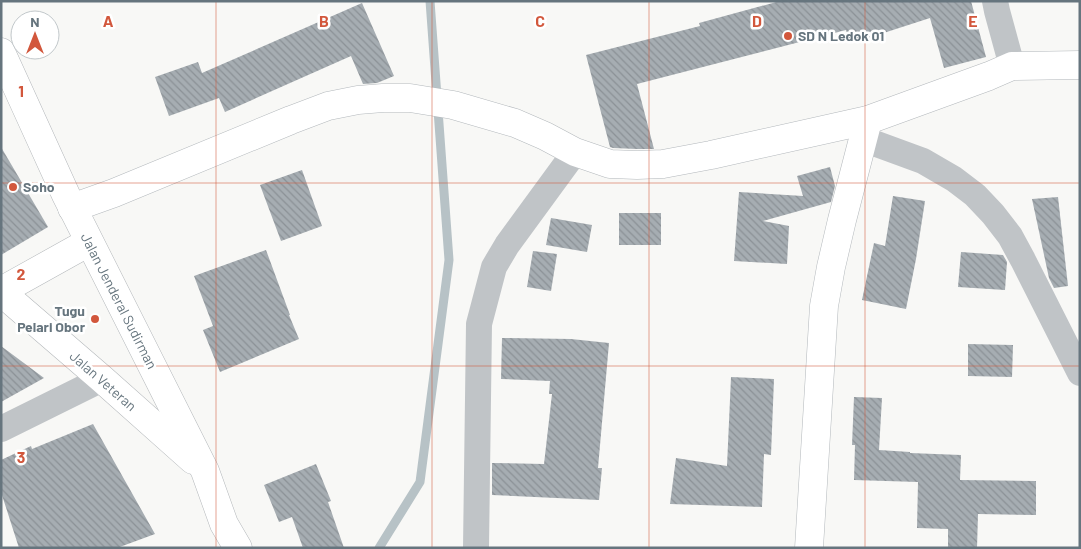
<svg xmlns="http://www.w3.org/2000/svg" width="1081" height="549" font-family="Barlow,sans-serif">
<defs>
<pattern id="building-back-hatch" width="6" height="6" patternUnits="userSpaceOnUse" patternTransform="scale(1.25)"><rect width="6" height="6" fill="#a6adb2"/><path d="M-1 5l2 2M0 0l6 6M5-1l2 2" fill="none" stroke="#8b9196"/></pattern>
</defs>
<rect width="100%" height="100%" fill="#f8f8f6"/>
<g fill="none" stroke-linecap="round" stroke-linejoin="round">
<!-- stream -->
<path stroke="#b7c2c6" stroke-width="9" d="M379 548 420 482 449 260 430 1"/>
</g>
<!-- building -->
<g fill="url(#building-back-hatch)">
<path d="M780 1H971L986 57 944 68 930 18 862 40V38L849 42 846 30 637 84 654 149H637L613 148 610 147 586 55 700 26 699 23Z"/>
<path d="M362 3 394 76 377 83 363 84 351 56 225 112 219 98 169 116 155 77 198 62 202 73Z"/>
<path d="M1 147 48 227 1 255Z"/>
<path d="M830 167 835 186 831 202 763 221 789 226 787 264 734 261 739 192 803 196 797 176Z"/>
<path d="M302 170 322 226 281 241 260 185Z"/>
<path d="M893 196 925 201 916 259 906 309 862 300 874 243 885 246Z"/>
<path d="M1058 197 1068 286 1054 288 1049 278 1032 199Z"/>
<rect x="619" y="213" width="42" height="32"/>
<path d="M551 218 592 225 587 252 546 245Z"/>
<path d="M266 250 290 315H289L299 339 220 372 203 330 213 326 194 276Z"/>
<path d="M533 251 557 254 551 291 527 287Z"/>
<path d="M961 252 1003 255 1007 262 1005 290 958 287Z"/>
<path d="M502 338 571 339 609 343 598 468H602L599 500 492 495V463L544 464 552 394H549L550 381 501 379Z"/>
<path d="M968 344 1013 345 1012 377 968 376Z"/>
<path d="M1 346 44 378 1 402Z"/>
<path d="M731 377 774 379 771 455 764 454 762 507 670 504 676 458 727 466Z"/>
<path d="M854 397 882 398 879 450 910 452V453L961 455 960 480 1036 481V515L978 514 977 548H948V529L917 528 918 482 854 480 855 445H852Z"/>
<path d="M93 424 155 534 117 548H19L1 492V460L31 446 32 449Z"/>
<path d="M316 464 331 501 328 502 344 548H303L292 517 279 522 264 485Z"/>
</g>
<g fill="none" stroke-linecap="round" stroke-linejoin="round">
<!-- secondary casing -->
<g stroke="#b3b8bc" stroke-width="29">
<g id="secondary">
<path d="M72 208 114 193 291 120 328 106 358 100 383 98H410L453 105 515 123 545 136 575 152 610 164 637 165 663 164 711 155 868 120 989 76 1012 66 1080 65"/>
<path d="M809 548 824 306 831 267 842 220 868 120"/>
</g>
</g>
<!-- primary casing -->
<g stroke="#b4b8bb" stroke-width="29">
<g id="primary">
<path d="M1 52 66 195 205 471 224 524 238 548"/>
<path d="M1 291 89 242"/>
<path d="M1 292 102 379 193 460"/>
</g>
</g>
<!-- street -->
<g stroke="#c0c4c7" stroke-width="26">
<path d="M995 1 997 11 1012 66"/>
<path d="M863 139 923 161 954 179 975 195 993 214 1010 236 1023 260 1080 373"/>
<path d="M1 429 102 379"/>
<path d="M476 548 479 324 494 267 507 245 575 152"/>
</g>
<!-- secondary -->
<use href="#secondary" stroke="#fff" stroke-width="28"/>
<!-- primary -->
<use href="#primary" stroke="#fff" stroke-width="28"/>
</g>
<!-- grid -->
<path fill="none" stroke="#d2573c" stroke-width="1" stroke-opacity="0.55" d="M216 1V548M432 1V548M649 1V548M865 1V548M1 183H1080M1 366H1080"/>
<!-- markers -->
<g fill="#d2573c" stroke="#fff" stroke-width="2">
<circle cx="788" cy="36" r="5"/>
<circle cx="13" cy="187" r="5"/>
<circle cx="95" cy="319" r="5"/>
</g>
<g text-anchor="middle" stroke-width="5" stroke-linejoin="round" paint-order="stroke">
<!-- poi labels -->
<g font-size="14" font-weight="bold" fill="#66757e" stroke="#fff" text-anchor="start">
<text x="798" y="41">SD N Ledok 01</text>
<text x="23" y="192">Soho</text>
<text x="85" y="316" text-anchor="end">Tugu<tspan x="85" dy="16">Pelari Obor</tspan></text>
</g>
<!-- street labels -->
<g font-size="14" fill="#66757e" stroke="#fff">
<text transform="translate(119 301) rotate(63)" y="5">Jalan Jenderal Sudirman</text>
<text transform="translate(103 381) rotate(41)" y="5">Jalan Veteran</text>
</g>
</g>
<g font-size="16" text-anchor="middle" font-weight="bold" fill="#d2573c" stroke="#fff" stroke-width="5" stroke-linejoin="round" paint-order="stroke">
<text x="108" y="27">A</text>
<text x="324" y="27">B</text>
<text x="540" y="27">C</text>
<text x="757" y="27">D</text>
<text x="973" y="27">E</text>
<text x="21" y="97">1</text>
<text x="21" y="280">2</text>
<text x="21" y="463">3</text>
</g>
<!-- border -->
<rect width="1081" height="549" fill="none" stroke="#66757e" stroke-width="5"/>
<!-- north arrow -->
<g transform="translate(35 35)"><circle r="24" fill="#ffffff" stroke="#c2c8cb"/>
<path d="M0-4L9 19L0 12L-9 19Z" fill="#d2573c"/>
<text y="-8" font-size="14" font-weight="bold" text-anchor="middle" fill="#66757e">N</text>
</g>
</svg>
